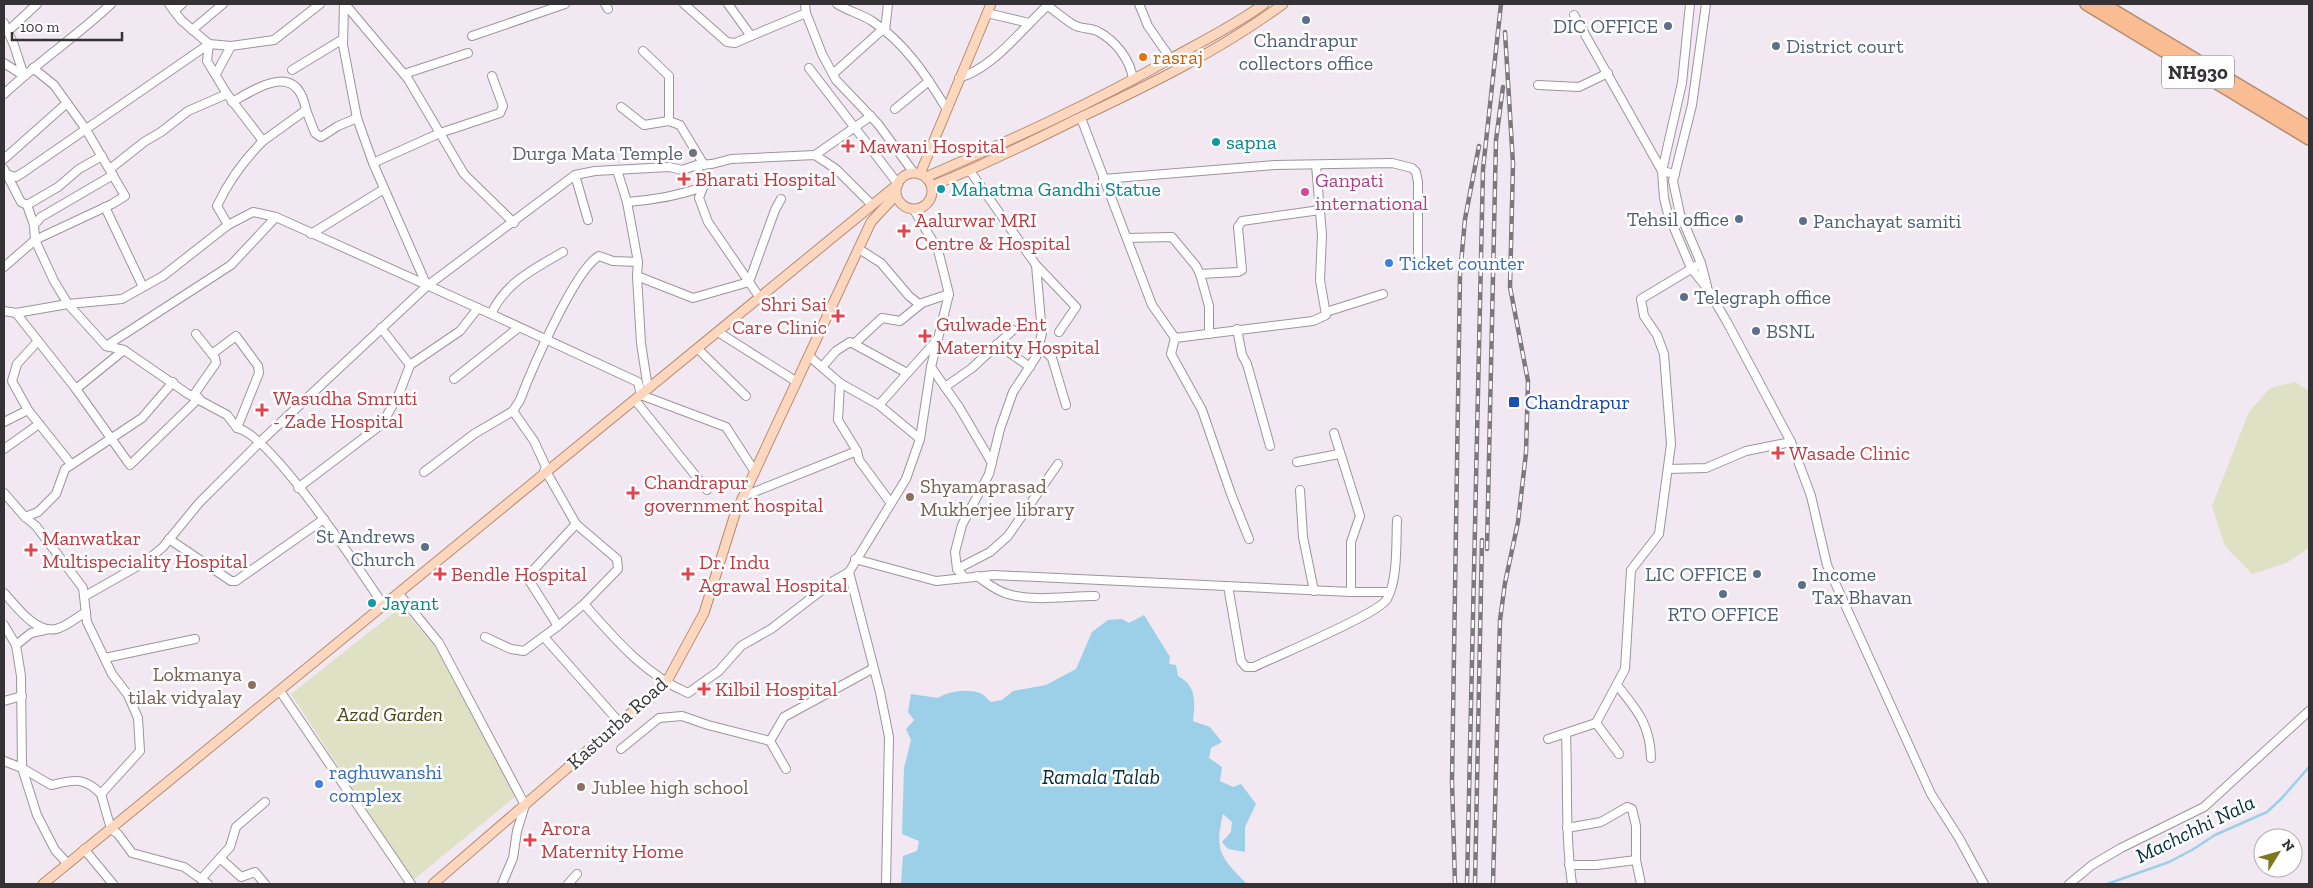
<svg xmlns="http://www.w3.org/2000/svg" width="2313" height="888" font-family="'Zilla Slab',serif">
<rect width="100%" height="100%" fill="#f1e8f2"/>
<!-- green -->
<g fill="#dee1c3">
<path d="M2295 382 2309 391V548L2286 563 2252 574 2225 546 2212 506 2249 412 2270 388Z"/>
<path d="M401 607 439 651 515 797 413 880 291 694Z"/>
</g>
<!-- water -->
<path fill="#9ccfe8" d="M1144 615 1170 657 1169 664 1176 665 1178 676C1197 686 1195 702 1193 721L1210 727 1222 742 1211 748 1209 758 1222 767 1220 781 1233 787 1241 784 1256 804 1245 827V852L1228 849 1222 842 1231 832 1232 822 1223 814C1214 852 1221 857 1247 884H901L903 856 917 851 919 841 902 834 904 768 911 740 906 729 914 720 908 712 911 694 938 698C948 691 970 688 982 694 985 696 988 700 991 702L1002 700 1013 691 1046 685 1076 669 1092 632 1108 620 1122 619 1129 623Z"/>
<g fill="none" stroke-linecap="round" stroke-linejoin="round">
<!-- stream -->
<path stroke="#9ccfe8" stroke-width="2.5" d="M2107 884 2169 862 2192 850 2215 835 2267 812 2282 798 2309 767"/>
<!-- minor casing -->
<g stroke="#9d949d" stroke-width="10">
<g id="minor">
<path d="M169 4 181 20 209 44 231 46 274 40 320 4"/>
<path d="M344 4 343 45 357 118 373 163 427 286"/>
<path d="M345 4 408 79 464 174 514 223"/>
<path d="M605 4 608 9"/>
<path d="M684 4 727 42 735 43 751 36"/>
<path d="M728 4 751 36 806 13"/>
<path d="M805 4 806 13 822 54 836 80 878 124 914 173"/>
<path d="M837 4C848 11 861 14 872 21 905 43 926 75 946 108"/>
<path d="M1046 4C1049 7 1070 23 1074 25 1081 29 1090 28 1097 31 1115 40 1131 60 1133 80"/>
<path d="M1139 4 1148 26 1171 59"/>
<path d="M1690 4 1682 83 1662 171 1664 198 1668 214 1691 268 1707 288 1727 322 1791 442 1811 496 1827 565 1931 794 1959 838 1984 884"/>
<path d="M1706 4 1692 105 1673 181 1680 214 1701 263 1707 286"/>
<path d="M174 11 182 4"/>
<path d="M987 13 1029 23"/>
<path d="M1574 15 1662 171 1675 174"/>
<path d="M4 23 14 45 24 76 4 63"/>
<path d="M192 30 223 4"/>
<path d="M8 31 37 4"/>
<path d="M885 31 888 4"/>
<path d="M472 36 565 4"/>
<path d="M209 44 207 61 227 94 263 141C243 161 229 180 217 206L228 225"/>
<path d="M643 51 669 76V121"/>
<path d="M809 68 898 184"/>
<path d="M292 70 343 39"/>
<path d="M216 74 231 46"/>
<path d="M404 74 468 53"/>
<path d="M833 74 883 29"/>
<path d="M959 78C994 67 1020 31 1047 6"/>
<path d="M1538 85 1579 87 1608 73"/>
<path d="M4 94C38 62 77 36 111 4"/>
<path d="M232 102C259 87 297 61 306 110"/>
<path d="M621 107 644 125 669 121 680 125 704 165"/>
<path d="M895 109 929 81"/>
<path d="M1081 118 1152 305 1175 338 1313 321 1326 315 1320 280 1322 235 1316 165"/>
<path d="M263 141 306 110 315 133 321 137 338 126 357 118"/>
<path d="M815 155 871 116"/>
<path d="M4 159 67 103"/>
<path d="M373 163 440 133 500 113 503 106 492 76"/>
<path d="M697 165 703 187 699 198 708 222 760 298"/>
<path d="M4 169 21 202 27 205 34 225 35 240 54 281 68 304 106 346 124 350 188 394 227 415 237 428C270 434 362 573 384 606"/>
<path d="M110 169 144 142 161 132 188 111 227 94"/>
<path d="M617 170 627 202 638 262 637 276 693 298 749 282 775 210 781 199"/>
<path d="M6 174 16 177 24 172 209 44"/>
<path d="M575 175 588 220"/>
<path d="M1103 179 1275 165 1392 163 1412 168 1416 172 1418 182V258"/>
<path d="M627 202C653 200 678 196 703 187"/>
<path d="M27 205 58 187 79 169 102 156"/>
<path d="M105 207 143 287"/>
<path d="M34 225 41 217 113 175"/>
<path d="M311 234 384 189"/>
<path d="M1127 238 1172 237 1196 266 1200 274 1209 306V334"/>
<path d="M859 249 881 263 909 296 919 304 949 294"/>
<path d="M1036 265 1076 307 1059 332"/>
<path d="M4 267 35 240 112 204 125 196 85 128 54 85 33 68"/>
<path d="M1200 274 1238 272 1242 270 1238 227 1242 221 1320 210"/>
<path d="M637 276 641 343 648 389"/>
<path d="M4 311 16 313 68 304 122 299 163 276 228 225 253 212 276 217 491 314 638 382 641 395 726 427 755 472"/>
<path d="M1326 312 1383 294"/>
<path d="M16 313 76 389 130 465 199 398"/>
<path d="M491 314C506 282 534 269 563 252"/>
<path d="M381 328 410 365"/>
<path d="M1237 329 1242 355 1247 364 1270 446"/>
<path d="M718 332 797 382"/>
<path d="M1175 338 1171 354 1202 410 1231 494 1249 539"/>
<path d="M38 341 17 364 12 381 28 410 71 464"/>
<path d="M854 344 907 373"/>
<path d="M997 344 1030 367"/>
<path d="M1039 345 1052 358 1066 405"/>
<path d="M106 346 231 265 276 217"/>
<path d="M698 349 746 396"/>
<path d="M212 354 236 336 258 366 259 373 237 428"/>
<path d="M809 356 840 383 879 405 936 341"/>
<path d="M822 367 836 351 850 342 854 344 882 318 900 321 921 304"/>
<path d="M931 367 959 407 992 463"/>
<path d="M454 379 518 328"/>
<path d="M840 383 838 420 857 451 859 460 890 502"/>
<path d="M945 387 972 368 1013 330"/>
<path d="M76 389 124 350"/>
<path d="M193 396 216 363 215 358 196 334"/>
<path d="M635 400 707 490"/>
<path d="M879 405 920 439"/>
<path d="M4 422 28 410"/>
<path d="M1334 433 1360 516 1351 542V592"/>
<path d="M4 449 39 424"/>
<path d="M1297 462 1339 454"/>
<path d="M1668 469 1706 468 1746 451 1791 442"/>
<path d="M424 472 474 434 513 411"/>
<path d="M547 473 576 524 527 577 558 626 584 604C615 639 644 674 688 693L719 671 741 646 771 629 835 580 849 572"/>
<path d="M543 474 546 467 534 441 513 411 520 400C531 371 575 269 599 256L613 261 638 262"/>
<path d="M298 488 382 424 399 394 410 365 460 331 478 308"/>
<path d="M1300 490 1303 537 1314 591"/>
<path d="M4 493 25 517 36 526 83 588 87 622 112 674 128 695 138 718 140 751 101 794 111 829 118 834 132 853 184 867 208 884"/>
<path d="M744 496 857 451"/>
<path d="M25 517 38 512 56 494 65 469 142 418 173 382"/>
<path d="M576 524 617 559 618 569 584 604"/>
<path d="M169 539 231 581H236L324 519"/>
<path d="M855 559 936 581 994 575 1351 592H1390"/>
<path d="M957 569 990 552 1008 536 1058 464"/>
<path d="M977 576C987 583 996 591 1008 594 1034 602 1067 596 1095 596"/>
<path d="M964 577 957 569 955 552 962 525 989 474 1000 429 1013 392 1036 357 1042 333 1036 265 970 171"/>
<path d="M1228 586 1241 661 1246 667H1254C1276 656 1379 614 1387 599 1398 580 1396 542 1397 520"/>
<path d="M4 593C17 607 35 633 56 629 66 627 77 617 86 612"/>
<path d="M399 594 439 643 525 805 517 831 513 858 502 884"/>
<path d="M85 596 145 562 163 547 199 503 260 442 427 286 575 175 595 171 669 167 682 170 697 165 712 164 731 159 815 155 836 169 871 204"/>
<path d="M4 625 16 645 21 676 22 768 37 815 55 850 68 864"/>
<path d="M485 637 511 649 524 651 558 626"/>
<path d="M544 637 620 723"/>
<path d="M16 645 31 633 45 630"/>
<path d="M105 658 195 639"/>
<path d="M1617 685C1637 710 1650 724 1651 758"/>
<path d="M280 691 411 884"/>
<path d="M4 701 22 696"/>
<path d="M1596 723 1619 754"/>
<path d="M1566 734C1568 784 1565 834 1572 884"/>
<path d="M1548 739 1596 723 1625 669 1631 570 1659 534 1671 444 1664 354 1657 335 1644 316 1641 299 1701 263"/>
<path d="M770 741 784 717 872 669"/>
<path d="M621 749 659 718 682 716 708 725 770 741 786 769"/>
<path d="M4 761 22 768 51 785C74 780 83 776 101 794"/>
<path d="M1567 828 1601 822 1627 807 1632 809 1636 826V860L1641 884"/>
<path d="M84 849 113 884"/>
<path d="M220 858 241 877 255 872 265 884"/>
<path d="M1569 865H1596L1636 860"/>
<path d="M201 879 230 847 236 827 265 802"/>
<path d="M568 884 577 874"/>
<path d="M886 884 889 737 880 692 849 572 906 479 920 439 931 367 949 294 938 250 914 210"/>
<path d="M2069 884 2092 865 2121 848 2204 807 2309 711"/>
</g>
</g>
<!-- major casing -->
<g stroke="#b58c72" stroke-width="11">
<g id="major">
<circle cx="914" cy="191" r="18"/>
<path d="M920 174 991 4"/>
<path d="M926 177C1009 141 1093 103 1172 58 1203 41 1235 25 1264 4"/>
<path d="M932 186C981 166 1029 143 1077 119 1149 85 1219 51 1283 4"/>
<path d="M43 884 898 184"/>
<path d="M433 884 666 683 704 613 735 514 871 222 896 195"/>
</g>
</g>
<!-- highway casing -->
<g stroke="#b58c72" stroke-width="14">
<g id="highway">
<path d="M2086 4 2309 139"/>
<path d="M2103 4 2309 127"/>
</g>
</g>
<!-- minor -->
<use href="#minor" stroke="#fff" stroke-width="8"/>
<!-- major -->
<use href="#major" stroke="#fcd7be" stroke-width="9"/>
<!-- highway -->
<use href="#highway" stroke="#fabd93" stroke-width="11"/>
<!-- rail casing -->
<g stroke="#7d787d" stroke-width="4.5">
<g id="rail">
<path d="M1487 549 1496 140 1503 87"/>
<path d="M1455 884 1452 781 1460 275 1465 219 1479 146"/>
<path d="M1467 884 1483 169 1501 4"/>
<path d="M1475 884 1482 540"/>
<path d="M1493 884 1500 620 1505 583 1518 522 1526 453 1528 381 1510 287 1513 164 1505 32"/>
</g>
</g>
<!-- rail -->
<use href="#rail" stroke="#fff" stroke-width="2.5" stroke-dasharray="8" stroke-linecap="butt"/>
</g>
<!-- markers -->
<g fill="#5c6f8a" stroke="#fff" stroke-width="2">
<circle cx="1306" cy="20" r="5"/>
<circle cx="1668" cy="26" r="5"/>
<circle cx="1776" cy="46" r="5"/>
<circle cx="1739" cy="219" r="5"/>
<circle cx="1803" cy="221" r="5"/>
<circle cx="1684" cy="297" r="5"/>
<circle cx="1756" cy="331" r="5"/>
<circle cx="425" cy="547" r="5"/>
<circle cx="1757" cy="574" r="5"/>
<circle cx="1802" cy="585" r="5"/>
<circle cx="1723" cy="594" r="5"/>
</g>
<circle fill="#e8710a" stroke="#fff" stroke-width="2" cx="1143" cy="57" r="5"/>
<g fill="#0f9aa8" stroke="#fff" stroke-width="2">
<circle cx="1216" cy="142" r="5"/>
<circle cx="941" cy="189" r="5"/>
<circle cx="372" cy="603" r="5"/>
</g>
<g fill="#e0444e" stroke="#fff" stroke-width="2">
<path d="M845.5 138.5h5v5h5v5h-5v5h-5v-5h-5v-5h5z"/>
<path d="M681.5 171.5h5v5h5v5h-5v5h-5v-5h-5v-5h5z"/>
<path d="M901.5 223.5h5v5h5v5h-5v5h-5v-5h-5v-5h5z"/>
<path d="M835.5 308.5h5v5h5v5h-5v5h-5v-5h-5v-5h5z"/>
<path d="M922.5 328.5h5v5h5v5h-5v5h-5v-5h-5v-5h5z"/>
<path d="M259.5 402.5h5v5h5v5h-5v5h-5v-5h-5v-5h5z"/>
<path d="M1775.5 445.5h5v5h5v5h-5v5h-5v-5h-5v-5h5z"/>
<path d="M630.5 485.5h5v5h5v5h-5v5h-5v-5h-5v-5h5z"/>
<path d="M28.5 542.5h5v5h5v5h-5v5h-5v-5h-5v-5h5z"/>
<path d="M437.5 566.5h5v5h5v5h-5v5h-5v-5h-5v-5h5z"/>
<path d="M685.5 566.5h5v5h5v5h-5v5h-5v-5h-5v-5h5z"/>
<path d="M701.5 681.5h5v5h5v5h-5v5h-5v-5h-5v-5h5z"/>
<path d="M527.5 832.5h5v5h5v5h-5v5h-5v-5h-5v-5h5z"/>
</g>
<circle fill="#6b7280" stroke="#fff" stroke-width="2" cx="693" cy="153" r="5"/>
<circle fill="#d1479c" stroke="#fff" stroke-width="2" cx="1305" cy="192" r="5"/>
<g fill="#3f7fe0" stroke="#fff" stroke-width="2">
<circle cx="1389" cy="263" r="5"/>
<circle cx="319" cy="784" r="5"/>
</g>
<rect fill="#1a4fb4" stroke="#fff" stroke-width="2" x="1508" y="396" width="12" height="12" rx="2.5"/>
<g fill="#8d6e63" stroke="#fff" stroke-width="2">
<circle cx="910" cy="497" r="5"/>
<circle cx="252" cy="685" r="5"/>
<circle cx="581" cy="787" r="5"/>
</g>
<g text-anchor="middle" stroke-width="5" stroke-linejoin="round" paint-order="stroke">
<!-- shield labels -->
<rect fill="#fff" stroke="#727072" stroke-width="1" x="2162" y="55.5" width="72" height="33" rx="4"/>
<g font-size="19" font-weight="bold" fill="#353235">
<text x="2198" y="79">NH930</text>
</g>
<!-- service labels -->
<g font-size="20" fill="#4e5e75" stroke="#fff" text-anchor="start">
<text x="1658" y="33" text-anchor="end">DIC OFFICE</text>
<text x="1306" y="47" text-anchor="middle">Chandrapur<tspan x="1306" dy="23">collectors office</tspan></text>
<text x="1786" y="53">District court</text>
<text x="1729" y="226" text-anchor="end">Tehsil office</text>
<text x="1813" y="228">Panchayat samiti</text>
<text x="1694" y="304">Telegraph office</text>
<text x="1766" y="338">BSNL</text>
<text x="415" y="543" text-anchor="end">St Andrews<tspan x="415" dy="23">Church</tspan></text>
<text x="1747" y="581" text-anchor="end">LIC OFFICE</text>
<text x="1812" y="581">Income<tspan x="1812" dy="23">Tax Bhavan</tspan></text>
<text x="1723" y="621" text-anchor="middle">RTO OFFICE</text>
</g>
<!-- food labels -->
<g font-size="20" fill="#c56008" stroke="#fff" text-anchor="start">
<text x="1153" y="64">rasraj</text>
</g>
<!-- culture labels -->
<g font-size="20" fill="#0d838f" stroke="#fff" text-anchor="start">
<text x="1226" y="149">sapna</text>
<text x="951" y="196">Mahatma Gandhi Statue</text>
<text x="382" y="610">Jayant</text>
</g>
<!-- health labels -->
<g font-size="20" fill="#be3a42" stroke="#fff" text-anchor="start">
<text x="859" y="153">Mawani Hospital</text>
<text x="695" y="186">Bharati Hospital</text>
<text x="915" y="227">Aalurwar MRI<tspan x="915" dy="23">Centre &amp; Hospital</tspan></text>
<text x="827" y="311" text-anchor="end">Shri Sai<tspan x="827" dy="23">Care Clinic</tspan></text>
<text x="936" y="331">Gulwade Ent<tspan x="936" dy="23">Maternity Hospital</tspan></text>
<text x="273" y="405">Wasudha Smruti<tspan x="273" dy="23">- Zade Hospital</tspan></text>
<text x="1789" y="460">Wasade Clinic</text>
<text x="644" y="489">Chandrapur<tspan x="644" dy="23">government hospital</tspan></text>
<text x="42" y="545">Manwatkar<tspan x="42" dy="23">Multispeciality Hospital</tspan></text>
<text x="699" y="569">Dr. Indu<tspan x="699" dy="23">Agrawal Hospital</tspan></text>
<text x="451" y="581">Bendle Hospital</text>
<text x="715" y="696">Kilbil Hospital</text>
<text x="541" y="835">Arora<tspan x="541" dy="23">Maternity Home</tspan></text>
</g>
<!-- worship labels -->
<g font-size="20" fill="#5b616d" stroke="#fff" text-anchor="end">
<text x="683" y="160">Durga Mata Temple</text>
</g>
<!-- hotel labels -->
<g font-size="20" fill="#b23c85" stroke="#fff" text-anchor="start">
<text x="1315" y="187">Ganpati<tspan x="1315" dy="23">international</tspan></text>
</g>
<!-- shop labels -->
<g font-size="20" fill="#366cbe" stroke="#fff" text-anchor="start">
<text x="1399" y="270">Ticket counter</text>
<text x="329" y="779">raghuwanshi<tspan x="329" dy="23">complex</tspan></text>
</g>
<!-- transit labels -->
<g font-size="20" fill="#164399" stroke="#fff" text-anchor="start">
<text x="1525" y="409">Chandrapur</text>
</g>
<!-- education labels -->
<g font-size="20" fill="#785e54" stroke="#fff" text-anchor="start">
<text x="920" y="493">Shyamaprasad<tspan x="920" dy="23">Mukherjee library</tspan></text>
<text x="242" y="681" text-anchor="end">Lokmanya<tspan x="242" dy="23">tilak vidyalay</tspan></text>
<text x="591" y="794">Jublee high school</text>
</g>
<!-- park labels -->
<g font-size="20" font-style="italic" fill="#464913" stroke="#fff">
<text x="390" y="721">Azad Garden</text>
</g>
<!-- street labels -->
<g font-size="20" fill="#353235" stroke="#fff">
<text transform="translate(617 723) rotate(-42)" y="7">Kasturba Road</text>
</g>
<!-- water labels -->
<g font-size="21" font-style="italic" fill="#002e40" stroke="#fff">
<text x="1101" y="784">Ramala Talab</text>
<text transform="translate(2195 829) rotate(-26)" y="7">Machchhi Nala</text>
</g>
</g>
<!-- border -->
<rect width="2313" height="888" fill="none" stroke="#353235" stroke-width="10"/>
<!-- north arrow -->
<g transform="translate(2278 853) rotate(53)"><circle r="24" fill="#ffffff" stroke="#aeadae"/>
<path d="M0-4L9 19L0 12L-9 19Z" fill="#7c781d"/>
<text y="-8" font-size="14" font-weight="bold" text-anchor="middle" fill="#353235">N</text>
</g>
<!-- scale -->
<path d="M12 32v8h110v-8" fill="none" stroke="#353235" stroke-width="2.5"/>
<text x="20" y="32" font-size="15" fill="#353235" stroke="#ffffff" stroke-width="4" paint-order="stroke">100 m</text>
</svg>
